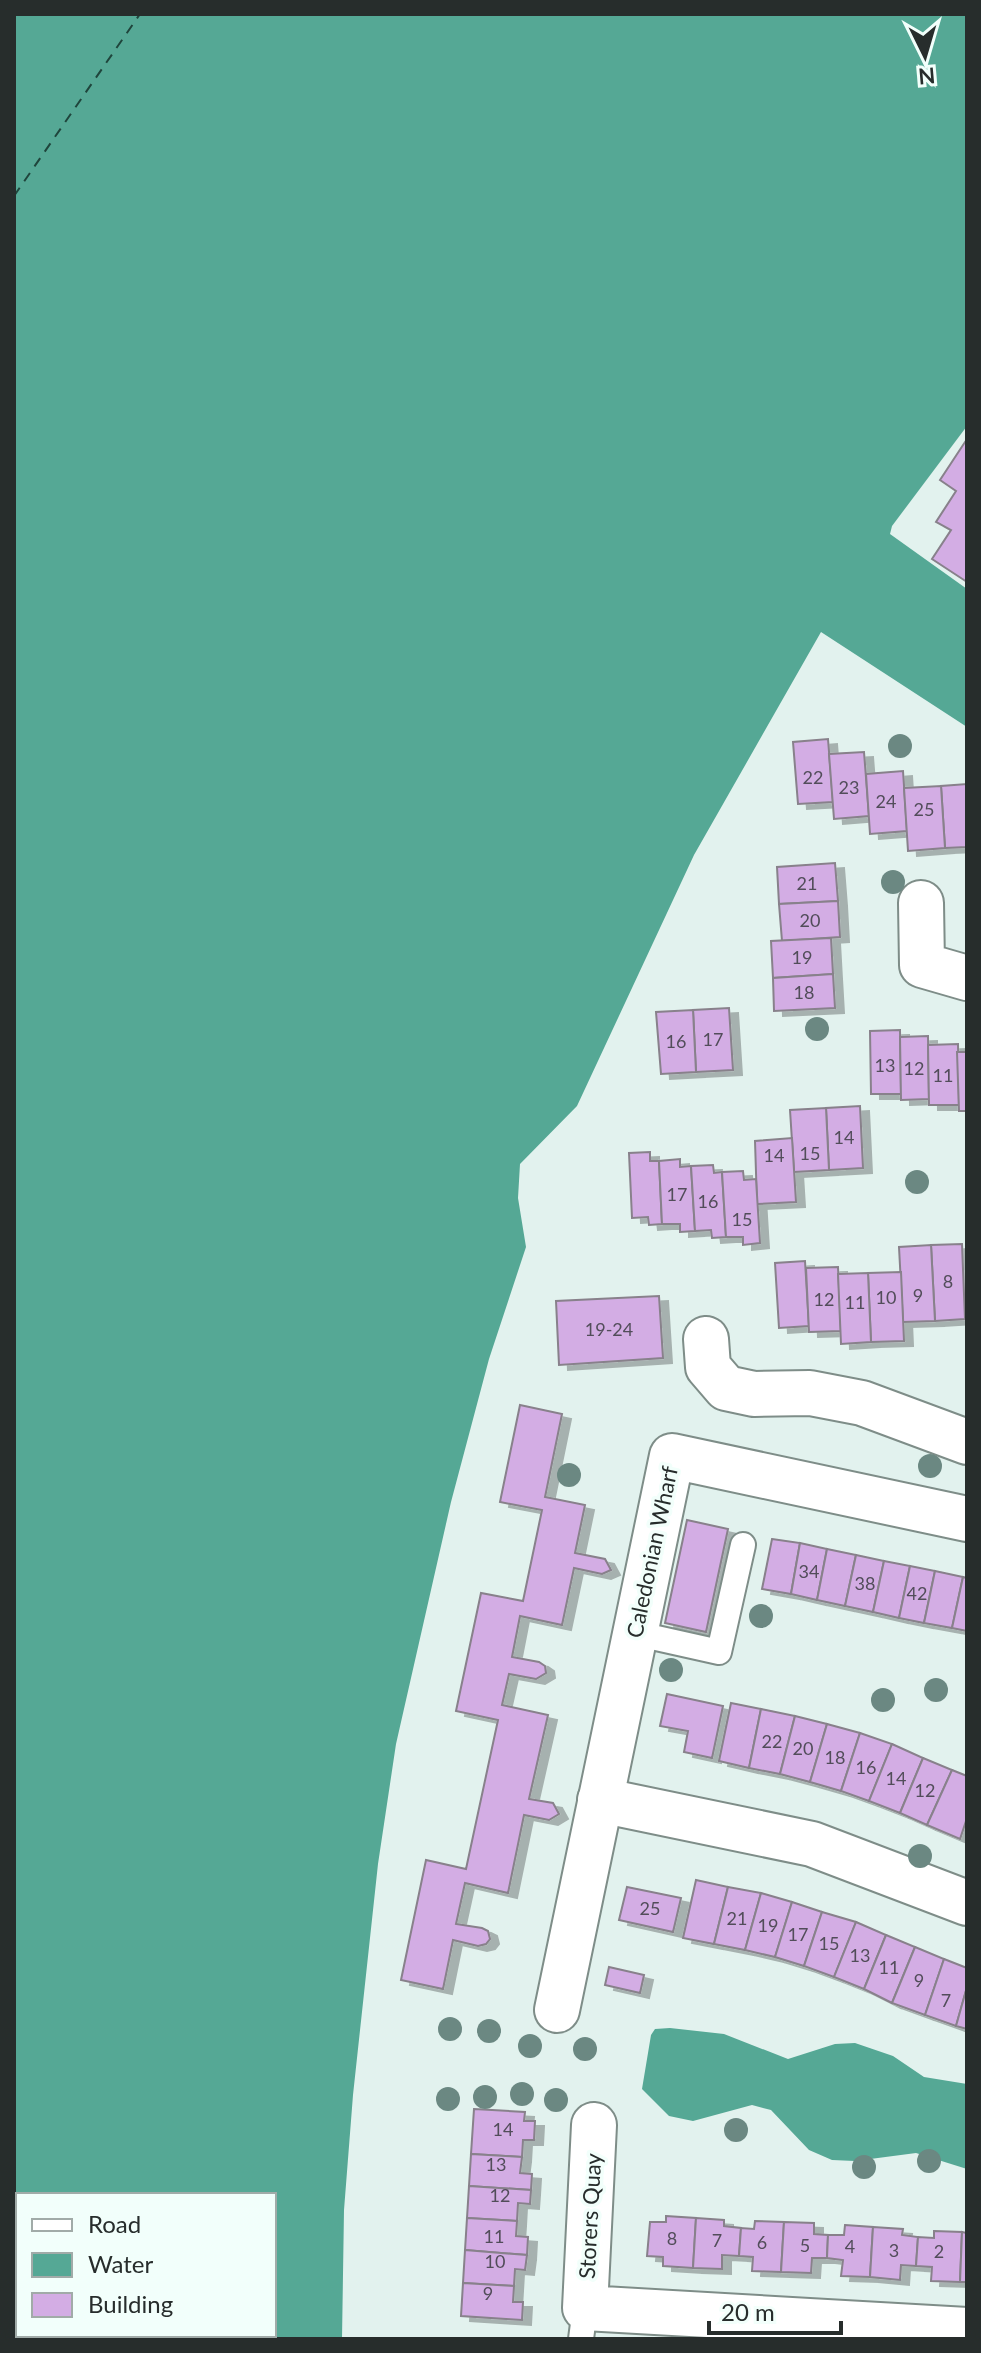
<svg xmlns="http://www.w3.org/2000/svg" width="981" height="2353" font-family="Lato,sans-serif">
<defs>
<filter id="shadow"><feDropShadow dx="9" dy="5" stdDeviation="0" flood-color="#0004"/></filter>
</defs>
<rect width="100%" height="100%" fill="#e2f2ee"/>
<!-- water -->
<g fill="#55a895" fill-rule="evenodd">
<path d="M14 14H967V426L892 526 890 534 967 589V727L821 632 694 855 577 1106 520 1164 518 1198 526 1247 489 1359 451 1502 396 1744 378 1864 353 2095 344 2210 342 2339H14ZM18 2195H274V2335H18Z"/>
<path d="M670 2028 724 2034 788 2059 835 2044 855 2043 893 2056 924 2077 967 2084V2169L916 2153 855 2161 832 2160 809 2150 771 2110 752 2105 693 2121 669 2116 642 2089 651 2035 655 2029Z"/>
</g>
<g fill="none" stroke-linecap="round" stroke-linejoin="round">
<!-- ferry -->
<path stroke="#1f453c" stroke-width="2" stroke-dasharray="10 8" stroke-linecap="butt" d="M14 196 140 14"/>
</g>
<!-- building -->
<g fill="#d3ade4" stroke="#88818b" stroke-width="2" filter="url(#shadow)">
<path d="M967 439V582L932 559 951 530 936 522 956 491 940 480Z"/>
<path d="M828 739 833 802 798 804 793 742Z"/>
<path d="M864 752 869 816 834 819 829 754Z"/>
<path d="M903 771 907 831 870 834 866 774Z"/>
<path d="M967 784V847L945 848 941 786Z"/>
<path d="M941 786 945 848 908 851 904 788Z"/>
<path d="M835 863 838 901 779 904 777 867Z"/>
<path d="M838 901 840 937 782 941 779 904Z"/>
<path d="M831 938 833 974 773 978 771 941Z"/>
<path d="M833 974 835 1008 774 1011 773 978Z"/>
<path d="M729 1008 733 1070 696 1072 693 1010Z"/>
<path d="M693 1010 696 1072 661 1074 656 1012Z"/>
<path d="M900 1030 901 1094H871L870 1031Z"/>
<path d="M928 1036 929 1099 901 1100 900 1037Z"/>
<path d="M958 1044 959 1105H929L928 1045Z"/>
<path d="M957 1052H967V1111H959Z"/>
<path d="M860 1106 863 1168 829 1170 826 1108Z"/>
<path d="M826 1108 829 1170 794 1172 790 1110Z"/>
<path d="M792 1138 796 1202 757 1204 755 1141Z"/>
<path d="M650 1152V1161H659L662 1224 649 1225 648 1217 632 1218 629 1153Z"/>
<path d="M680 1159V1167L691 1166 695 1231 680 1232V1224H662L659 1161Z"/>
<path d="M713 1165 714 1173 722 1172 726 1237 712 1238 711 1230 695 1231 691 1166Z"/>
<path d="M743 1171 744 1180 756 1179 760 1243 743 1245V1237H726L722 1172Z"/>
<path d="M962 1244 965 1319 935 1321 931 1245Z"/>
<path d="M931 1245 935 1321 903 1322 899 1247Z"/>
<path d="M805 1261 809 1326 779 1328 775 1263Z"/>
<path d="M838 1267 841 1331 809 1332 806 1268Z"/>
<path d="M901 1272 904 1341 871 1342 868 1273Z"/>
<path d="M868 1273 871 1342 841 1344 838 1274Z"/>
<path d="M659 1296 663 1358 559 1365 556 1301Z"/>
<path d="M520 1405 562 1414 545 1497 585 1505 575 1553 605 1559 611 1570 602 1574 574 1568 562 1625 520 1616 512 1657 539 1662 545 1666 546 1673 536 1679 509 1674 502 1705 548 1715 529 1799 553 1803 559 1814 549 1820 524 1815 508 1893 465 1883 456 1924 482 1928 488 1931 490 1939 486 1944 478 1946 453 1940 443 1989 401 1980 426 1860 466 1869 498 1720 456 1711 481 1593 523 1601 542 1510 500 1502Z"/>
<path d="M687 1520 728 1529 706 1632 665 1623Z"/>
<path d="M772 1539 800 1543 791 1594 762 1589Z"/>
<path d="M800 1543 827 1549 817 1600 791 1594Z"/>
<path d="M827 1549 856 1555 845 1606 817 1600Z"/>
<path d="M856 1555 884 1561 873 1612 845 1606Z"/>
<path d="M884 1561 910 1566 899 1618 873 1612Z"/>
<path d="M910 1566 935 1571 924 1623 899 1618Z"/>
<path d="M935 1571 963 1577 952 1628 924 1623Z"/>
<path d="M963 1577 967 1578V1631L952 1628Z"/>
<path d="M667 1694 723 1706 712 1758 684 1752 688 1731 660 1726Z"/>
<path d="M731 1703 761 1709 749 1768 719 1761Z"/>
<path d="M761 1709 795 1716 780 1774 749 1768Z"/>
<path d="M795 1716 827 1724 810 1782 780 1774Z"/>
<path d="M827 1724 860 1733 841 1791 810 1782Z"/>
<path d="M860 1733 892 1744 869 1801 841 1791Z"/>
<path d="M892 1744 923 1758 900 1813 869 1801Z"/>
<path d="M923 1758 952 1770 927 1825 900 1813Z"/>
<path d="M952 1770 967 1776V1818L960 1839 927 1825Z"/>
<path d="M696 1880 728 1887 714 1944 683 1938Z"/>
<path d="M627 1887 681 1898 673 1932 619 1920Z"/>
<path d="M728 1887 761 1893 745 1950 714 1944Z"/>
<path d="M761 1893 792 1902 775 1957 745 1950Z"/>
<path d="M792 1902 822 1912 804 1966 775 1957Z"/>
<path d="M822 1912 856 1922 834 1977 804 1966Z"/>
<path d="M856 1922 886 1935 864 1989 834 1977Z"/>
<path d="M886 1935 915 1947 892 2003 864 1989Z"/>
<path d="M915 1947 944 1959 925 2015 892 2003Z"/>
<path d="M944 1959 967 1968V1987L956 2026 925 2015Z"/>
<path d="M609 1967 644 1975 640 1993 605 1985Z"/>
<path d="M967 1987V2029L956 2026Z"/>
<path d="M474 2109 525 2112 524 2121H535L534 2140H523L522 2157 471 2154Z"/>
<path d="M471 2154 522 2157 520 2173 532 2174 531 2190 469 2186Z"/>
<path d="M469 2186 531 2190 530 2204 518 2203 517 2221 467 2218Z"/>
<path d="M666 2216 696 2218 693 2268 663 2266V2257L647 2256 650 2222H666Z"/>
<path d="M467 2218 517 2221 516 2236 528 2237 527 2255 465 2250Z"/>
<path d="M696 2218 724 2220V2226L741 2228 739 2256 722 2255V2269L693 2268Z"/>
<path d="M755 2221 784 2222 781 2272 752 2271 753 2257 739 2256 741 2228 754 2229Z"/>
<path d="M784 2222 814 2223V2234L828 2235 827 2258H812L811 2273 781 2272Z"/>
<path d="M845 2225 873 2227 870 2277 841 2276 843 2260 827 2258 828 2235H844Z"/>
<path d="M873 2227 903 2229 902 2235 918 2237 916 2266 901 2265 900 2280 870 2277Z"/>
<path d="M934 2231 962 2232 960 2282 931 2281 932 2267 916 2266 918 2237 934 2238Z"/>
<path d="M962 2232 967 2233V2282H960Z"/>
<path d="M465 2250 527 2255 525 2270 515 2269 514 2286 463 2283Z"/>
<path d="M463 2283 514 2286 513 2302H523L522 2320 461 2316Z"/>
</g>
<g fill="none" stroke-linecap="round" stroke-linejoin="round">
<!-- service casing -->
<g stroke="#7e8d88" stroke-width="28">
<g id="service">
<path d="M634 1633 719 1652 743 1545"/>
<path d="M581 2339 585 2308"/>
</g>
</g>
<!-- minor casing -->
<g stroke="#7e8d88" stroke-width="48">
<g id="minor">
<path d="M921 903 922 965 967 978"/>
<path d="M706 1339 708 1367 726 1388 754 1394 810 1393 862 1403 967 1442"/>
<path d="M600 1800 812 1844 967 1903"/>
<path d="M557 2010 672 1456 967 1519"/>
<path d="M594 2125 585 2308 967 2330"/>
</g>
</g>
<!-- service -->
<use href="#service" stroke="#fff" stroke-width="24"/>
<!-- minor -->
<use href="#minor" stroke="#fff" stroke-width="44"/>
</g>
<!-- trees -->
<g fill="#6b8882">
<circle cx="900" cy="746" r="12"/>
<circle cx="893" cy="882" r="12"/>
<circle cx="817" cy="1029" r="12"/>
<circle cx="917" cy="1182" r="12"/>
<circle cx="930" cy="1466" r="12"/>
<circle cx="569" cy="1475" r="12"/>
<circle cx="761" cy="1616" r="12"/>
<circle cx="671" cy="1670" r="12"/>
<circle cx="936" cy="1690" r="12"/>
<circle cx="883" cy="1700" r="12"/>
<circle cx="920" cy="1856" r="12"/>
<circle cx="450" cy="2029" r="12"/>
<circle cx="489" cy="2031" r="12"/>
<circle cx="530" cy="2046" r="12"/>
<circle cx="585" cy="2049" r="12"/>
<circle cx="522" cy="2094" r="12"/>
<circle cx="485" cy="2097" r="12"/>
<circle cx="448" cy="2099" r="12"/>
<circle cx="556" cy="2100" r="12"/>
<circle cx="736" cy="2130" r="12"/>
<circle cx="929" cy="2161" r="12"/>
<circle cx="864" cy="2167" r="12"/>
</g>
<g text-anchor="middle" stroke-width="7" stroke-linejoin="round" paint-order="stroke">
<!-- number labels -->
<g font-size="18" fill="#524d5a">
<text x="813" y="784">22</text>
<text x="849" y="794">23</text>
<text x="886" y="808">24</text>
<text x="924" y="816">25</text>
<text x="807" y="890">21</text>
<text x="810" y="927">20</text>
<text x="802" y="964">19</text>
<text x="804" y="999">18</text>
<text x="713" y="1046">17</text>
<text x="676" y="1048">16</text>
<text x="885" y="1072">13</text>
<text x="914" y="1075">12</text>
<text x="943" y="1082">11</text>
<text x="844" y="1144">14</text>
<text x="810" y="1160">15</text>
<text x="774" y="1162">14</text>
<text x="677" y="1201">17</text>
<text x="708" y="1208">16</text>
<text x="742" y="1226">15</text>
<text x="948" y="1288">8</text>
<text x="918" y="1302">9</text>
<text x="886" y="1304">10</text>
<text x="824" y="1306">12</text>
<text x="855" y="1309">11</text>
<text x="609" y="1336">19-24</text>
<text x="809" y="1578">34</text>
<text x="865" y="1590">38</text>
<text x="917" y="1600">42</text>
<text x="772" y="1748">22</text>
<text x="803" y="1755">20</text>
<text x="835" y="1764">18</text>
<text x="866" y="1774">16</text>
<text x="896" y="1785">14</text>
<text x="925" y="1797">12</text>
<text x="650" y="1915">25</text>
<text x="737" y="1925">21</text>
<text x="768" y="1932">19</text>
<text x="798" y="1941">17</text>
<text x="829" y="1950">15</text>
<text x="860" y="1962">13</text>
<text x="889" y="1974">11</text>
<text x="919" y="1987">9</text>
<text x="946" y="2007">7</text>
<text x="503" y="2136">14</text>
<text x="496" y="2171">13</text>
<text x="500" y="2202">12</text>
<text x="494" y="2243">11</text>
<text x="672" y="2245">8</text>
<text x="717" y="2247">7</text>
<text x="762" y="2249">6</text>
<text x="805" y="2252">5</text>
<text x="850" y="2253">4</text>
<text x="894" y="2257">3</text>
<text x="939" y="2258">2</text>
<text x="495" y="2268">10</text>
<text x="488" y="2300">9</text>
</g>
<!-- street labels -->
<g font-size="22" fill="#272d2c" stroke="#f2fffb">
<text transform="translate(652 1552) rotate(-78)" y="8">Caledonian Wharf</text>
<text transform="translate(590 2216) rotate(-87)" y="8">Storers Quay</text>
</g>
</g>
<!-- border -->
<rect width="981" height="2353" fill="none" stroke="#272d2c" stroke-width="32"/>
<!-- legend -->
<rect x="16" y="2193" width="260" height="144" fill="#f2fffb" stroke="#a1aba8" stroke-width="2"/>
<rect x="32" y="2219" width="40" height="12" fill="#ffffff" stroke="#a1aba8" stroke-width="2"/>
<text x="88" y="2233" font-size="24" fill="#272d2c">Road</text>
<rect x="32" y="2253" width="40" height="24" fill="#55a895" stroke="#a1aba8" stroke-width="2"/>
<text x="88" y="2273" font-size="24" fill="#272d2c">Water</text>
<rect x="32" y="2293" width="40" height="24" fill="#d3ade4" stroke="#a1aba8" stroke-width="2"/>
<text x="88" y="2313" font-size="24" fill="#272d2c">Building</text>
<!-- north arrow -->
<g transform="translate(925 56) rotate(175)" stroke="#f2fffb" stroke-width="6" paint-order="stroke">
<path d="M0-6L14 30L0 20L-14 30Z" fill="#272d2c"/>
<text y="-12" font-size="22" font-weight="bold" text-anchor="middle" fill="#272d2c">N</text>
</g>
<!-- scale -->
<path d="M709 2321v12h132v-12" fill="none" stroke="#272d2c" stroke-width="4"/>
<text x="721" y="2321" font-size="24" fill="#272d2c" stroke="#f2fffb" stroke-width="6" paint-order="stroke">20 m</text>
</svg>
